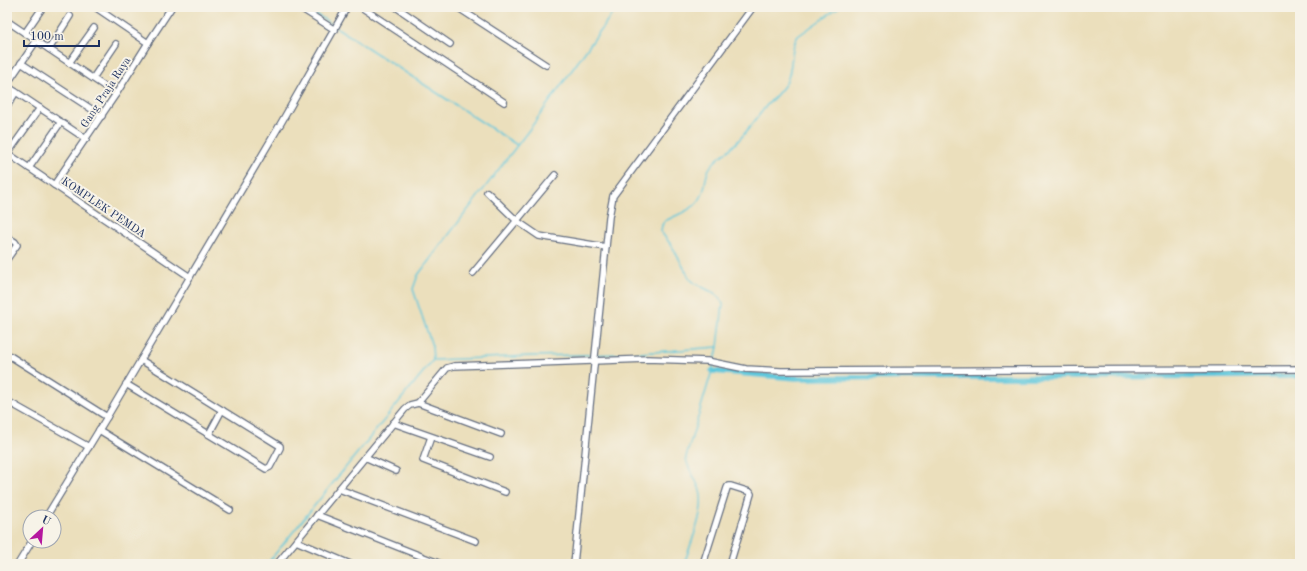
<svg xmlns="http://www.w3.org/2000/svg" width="1307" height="571" font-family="'Old Standard TT',serif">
<rect width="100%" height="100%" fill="#f7f3e8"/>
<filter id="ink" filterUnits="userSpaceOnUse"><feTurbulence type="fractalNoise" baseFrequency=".025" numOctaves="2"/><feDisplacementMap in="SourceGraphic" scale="8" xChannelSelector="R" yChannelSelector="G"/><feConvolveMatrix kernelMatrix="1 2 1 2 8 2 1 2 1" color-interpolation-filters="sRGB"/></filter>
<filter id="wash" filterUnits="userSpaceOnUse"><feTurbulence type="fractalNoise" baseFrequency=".012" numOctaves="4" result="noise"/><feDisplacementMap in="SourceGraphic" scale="16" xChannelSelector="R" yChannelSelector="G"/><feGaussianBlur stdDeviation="0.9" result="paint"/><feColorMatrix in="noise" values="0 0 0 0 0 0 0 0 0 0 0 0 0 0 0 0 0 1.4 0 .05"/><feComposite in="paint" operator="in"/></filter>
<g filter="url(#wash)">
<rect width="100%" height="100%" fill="#ebdfbc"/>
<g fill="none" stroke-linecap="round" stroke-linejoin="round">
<!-- stream -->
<g stroke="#5fc7dc" stroke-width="1.5">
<path d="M305 7 517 145"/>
<path d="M433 360 432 346 413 289 418 275 532 126 617 7"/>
<path d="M715 360 718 347 723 304 719 297 714 293 696 284 690 279 672 246 661 232 662 225 665 221C674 216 687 212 695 205 707 194 703 182 709 169 715 158 727 153 735 144 747 132 756 119 766 106 773 99 781 91 786 83 794 68 789 49 798 36L839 7"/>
<path d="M267 564 433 360 531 356 627 354 718 347"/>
<path d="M684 564C690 545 706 510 700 491 697 479 687 470 686 457L714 364"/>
</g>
<!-- canal -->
<path stroke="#5fc7dc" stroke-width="5.5" d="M712 371 796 378 1300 376"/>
</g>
</g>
<g filter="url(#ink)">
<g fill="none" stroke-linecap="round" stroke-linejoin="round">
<!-- minor casing -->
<g stroke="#646d7f" stroke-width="8">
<g id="minor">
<path d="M95 7 148 43"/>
<path d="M299 7 335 30"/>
<path d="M361 7 504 102"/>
<path d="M396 7 450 44"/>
<path d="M457 7 546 65"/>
<path d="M7 11 9 7"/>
<path d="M7 21 116 94"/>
<path d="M25 33 43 7"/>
<path d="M49 49 70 16"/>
<path d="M21 63 102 116"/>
<path d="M69 63 94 28"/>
<path d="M93 78 116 44"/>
<path d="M7 84 37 40"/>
<path d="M7 86 86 139"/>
<path d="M7 106 16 92"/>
<path d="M7 153 190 277"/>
<path d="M8 153 40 108"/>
<path d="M29 168 61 122"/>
<path d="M54 185 116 94 148 43 171 8"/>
<path d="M487 192 517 221 539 236 606 247"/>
<path d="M7 237 15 242 17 245 7 259"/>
<path d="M473 273 555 175"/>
<path d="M7 354 107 417"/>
<path d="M126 384 266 469 270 467 280 448V446L141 360"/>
<path d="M7 401 89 447"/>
<path d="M418 403 501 434"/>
<path d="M393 423 490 457"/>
<path d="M99 430 230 510"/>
<path d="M209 434 222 410"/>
<path d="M431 437 423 460 505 492"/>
<path d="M365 457 396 471"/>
<path d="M339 489 476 541"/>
<path d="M317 515 441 564"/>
<path d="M46 517 107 417 281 123 347 7"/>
<path d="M296 541 350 564"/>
<path d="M18 564 32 541"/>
<path d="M277 564 405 409 410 405 418 403 447 368 454 366 648 359 707 361 746 369 781 371 1300 369"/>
<path d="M574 564 609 217 613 196 753 7"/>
<path d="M703 564 727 488 728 486H731L750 492 751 494 730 564"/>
</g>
</g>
<!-- minor -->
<use href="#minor" stroke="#fff" stroke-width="5.5"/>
</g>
</g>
<g text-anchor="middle" stroke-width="4" stroke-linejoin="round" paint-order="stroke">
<!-- street labels -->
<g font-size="11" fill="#1b2f5e" stroke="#f7f3e8">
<text transform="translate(105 92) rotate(-57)" y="4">Gang Praja Raya</text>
<text transform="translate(104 207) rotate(34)" y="4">KOMPLEK PEMDA</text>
</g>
</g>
<!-- margin -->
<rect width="1307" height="571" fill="none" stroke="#f7f3e8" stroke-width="24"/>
<!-- north arrow -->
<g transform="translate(42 529) rotate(26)"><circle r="19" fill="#f7f3e8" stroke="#9fa5b1"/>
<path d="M0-3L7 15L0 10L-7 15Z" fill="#b5179e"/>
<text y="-6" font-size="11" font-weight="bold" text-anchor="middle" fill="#1b2f5e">U</text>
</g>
<!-- scale -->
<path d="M24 40v6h75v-6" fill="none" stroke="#1b2f5e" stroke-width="2"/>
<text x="30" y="40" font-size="12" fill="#1b2f5e" stroke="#f7f3e8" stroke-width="3" paint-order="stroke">100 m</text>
</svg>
